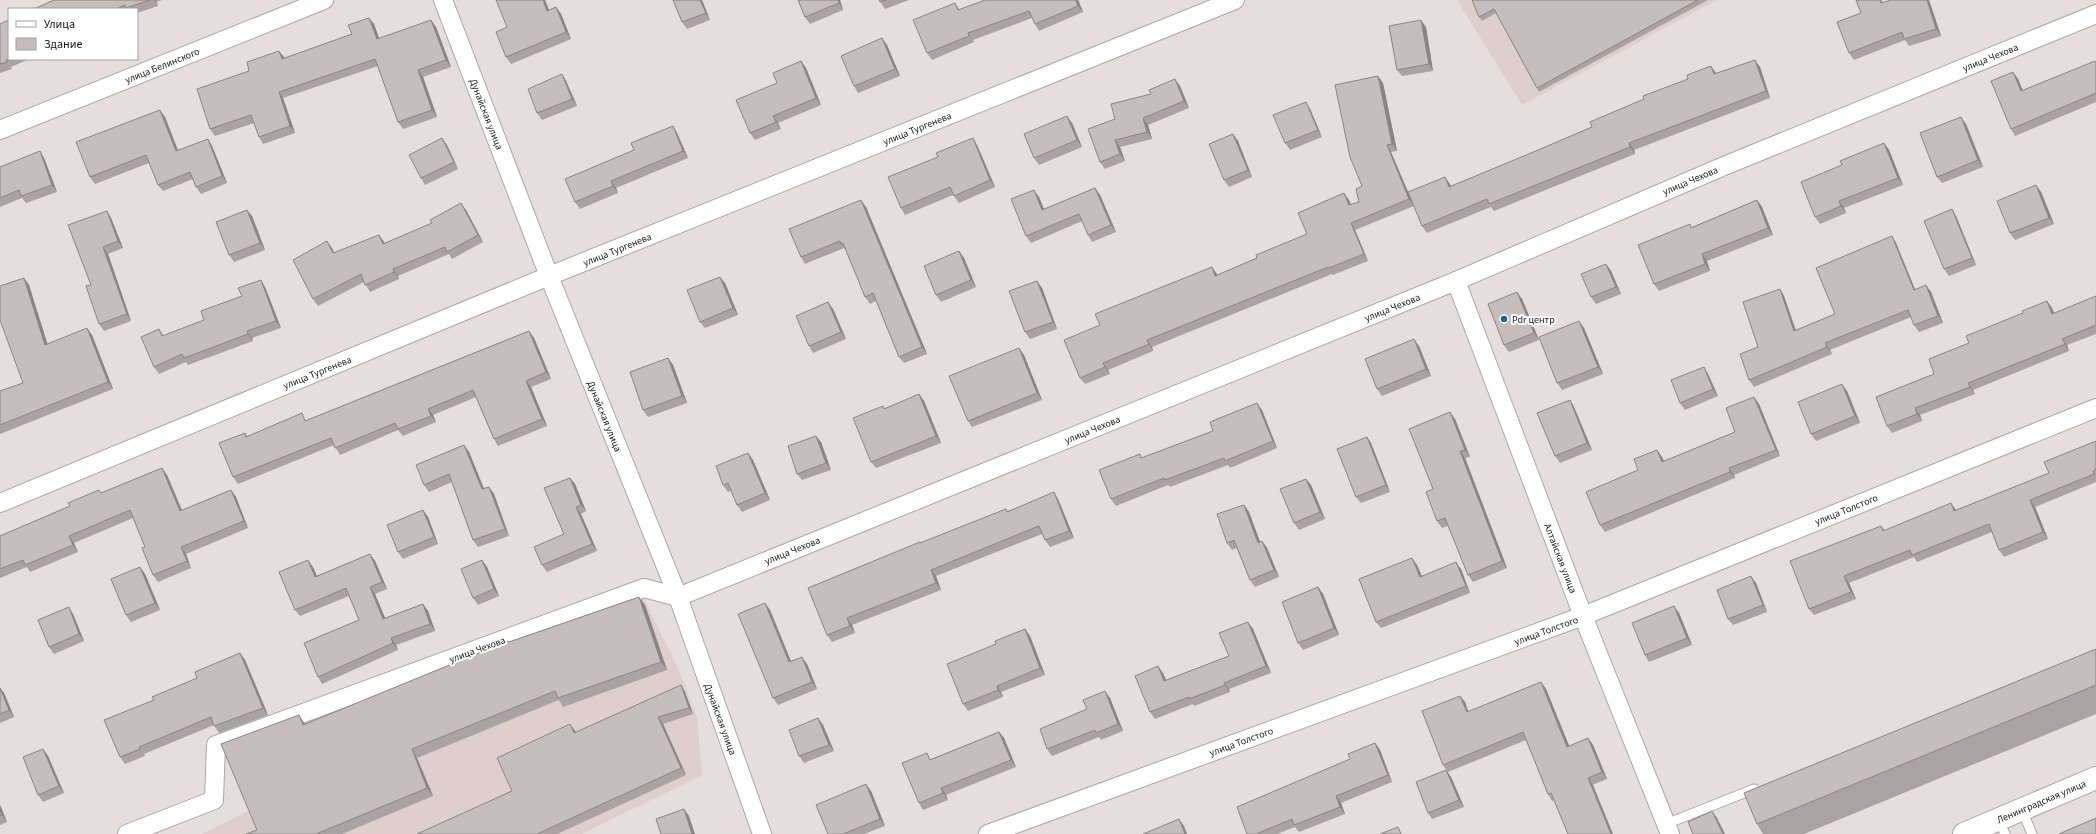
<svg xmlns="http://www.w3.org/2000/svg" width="2096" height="834" font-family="'Source Sans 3',sans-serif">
<rect width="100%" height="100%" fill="#e5dedc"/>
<!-- built -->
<g fill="#dfcfcc">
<path d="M1457 0H1717L1522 105Z"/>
<path d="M643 597 677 666 697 717 702 775 582 834H201L251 810 304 721Z"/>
</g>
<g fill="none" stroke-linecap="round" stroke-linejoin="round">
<!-- lane casing -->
<g stroke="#ada6a4" stroke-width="11">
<g id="lane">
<path d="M2022 810 2032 834"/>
<path d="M1999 820 2005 834"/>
<path d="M1666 824 1754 789"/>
</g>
</g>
<!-- street casing -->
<g stroke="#ada6a4" stroke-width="20">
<g id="street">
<path d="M443 0 549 276 678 597 762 834"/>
<path d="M0 130 324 0"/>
<path d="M1456 281 1583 616 1670 834"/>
<path d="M0 503 549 276 1235 0"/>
<path d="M127 834 214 800 216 745 644 588 678 597 1456 281 1724 166 2096 14"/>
<path d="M988 834 1583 616 2096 408"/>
</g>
</g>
<!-- secondary casing -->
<g stroke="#ada6a4" stroke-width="24">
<path id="secondary" d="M1964 834 2096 778"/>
</g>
<!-- lane -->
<use href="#lane" stroke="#fff" stroke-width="9"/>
<!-- street -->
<use href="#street" stroke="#fff" stroke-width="18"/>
<!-- secondary -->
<use href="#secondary" stroke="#fff" stroke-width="22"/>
</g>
<!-- wall -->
<g fill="#a9a3a3">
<path d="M54 0H162L157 2 158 6 137 13V9H34Z"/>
<path d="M496 0H545L549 10 556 7 561 14 571 39 511 64 506 57 507 27Z"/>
<path d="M673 0H702L710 20 687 29 682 22Z"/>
<path d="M798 0H840L843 10 810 24 805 17Z"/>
<path d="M879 0H909L885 9Z"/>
<path d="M985 0H1078L1083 12 1039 31 1035 24 1032 18 973 40 974 42 932 60 927 53 955 3 960 10Z"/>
<path d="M1472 0H1708L1539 92 1496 13 1482 21 1479 17Z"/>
<path d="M1856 0H1882L1883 3 1891 0H1929L1941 36 1909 46 1905 40 1854 60 1849 53 1861 13Z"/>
<path d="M369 18 374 24 379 39 431 20 436 27 451 67 423 77 437 117 403 129 398 122 378 66 283 98 295 133 263 144 259 137 254 123 215 136 210 129 249 71 352 34Z"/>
<path d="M0 24 9 59H29L11 67 12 69 0 73Z"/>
<path d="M1426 27 1433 71 1402 76 1397 70Z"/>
<path d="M887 45 900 76 858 93 854 86Z"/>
<path d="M801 61 806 68 821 105 778 123 781 129 755 140 750 133 777 83Z"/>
<path d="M2096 62V102L2015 136 2011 129 2013 72 2018 79 2023 91Z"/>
<path d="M1760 67 1770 98 1634 150 1635 154 1494 211 1491 207 1427 233 1422 226 1450 184 1451 187 1592 127 1644 99 1716 73Z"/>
<path d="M562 74 566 81 577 106 542 120 537 113Z"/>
<path d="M1378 76 1383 83 1397 151 1391 152 1414 206 1355 230 1368 261 1333 275 1332 274 1152 347 1153 351 1108 370 1110 374 1085 384 1080 378 1217 275 1257 258 1307 234 1349 200 1351 205 1359 202 1362 186Z"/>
<path d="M1180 86 1189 108 1148 125 1152 139 1120 147 1125 161 1105 169 1100 162 1115 119Z"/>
<path d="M1310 109 1322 137 1290 150 1285 143Z"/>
<path d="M165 117 178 151 208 139 212 146 227 183 201 194 196 187 193 179 163 191 158 185 149 163 95 184 90 177Z"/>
<path d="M1072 123 1082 147 1039 165 1034 158Z"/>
<path d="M1966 124 1983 167 1942 183 1937 177Z"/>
<path d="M673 126 677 133 688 158 616 188 618 193 580 209 575 202 634 150Z"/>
<path d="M1233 134 1238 141 1252 177 1229 187 1224 180Z"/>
<path d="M1884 143 1889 150 1903 185 1844 208 1846 213 1820 224 1815 217 1842 165Z"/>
<path d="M447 145 458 169 425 185 421 178Z"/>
<path d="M977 145 995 187 959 203 953 195 905 215 901 208Z"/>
<path d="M40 151 44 158 57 192 26 203 22 198 0 207V167Z"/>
<path d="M1095 188 1100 195 1116 232 1092 242 1088 235 1082 221 1031 243 1026 236 1039 197 1044 209Z"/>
<path d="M2041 192 2054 224 2015 240 2010 233Z"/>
<path d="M1757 200 1762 207 1773 235 1707 261 1710 271 1659 291 1654 284 1692 227Z"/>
<path d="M866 207 927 354 904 363 899 357 876 301 870 304 865 297 846 250 844 248 805 264 801 257Z"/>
<path d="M466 210 483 242 452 259 449 254 398 276 399 279 370 292 364 282 318 306 313 299 332 248 334 253 379 235 385 244Z"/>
<path d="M107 211 111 218 123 248 108 254 131 321 104 331 99 324 91 285Z"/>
<path d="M252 216 265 250 234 262 229 255Z"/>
<path d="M1956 216 1976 265 1949 276 1944 269Z"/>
<path d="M1892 236 1896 243 1915 289 1931 292 1943 323 1919 332 1914 325 1911 317 1830 350 1832 354 1754 387 1749 380 1758 347 1780 289 1784 296 1796 330 1835 314Z"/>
<path d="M959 251 964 258 976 287 941 302 936 295Z"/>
<path d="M1606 264 1611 271 1621 294 1596 304 1591 297Z"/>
<path d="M24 278 29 285 47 344 92 335 113 389 0 434V391L23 383Z"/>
<path d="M261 280 265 287 281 328 252 338 253 341 188 365 186 362 159 374 154 367 159 329 164 336 204 320 242 296Z"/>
<path d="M1037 281 1042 288 1057 329 1030 339 1025 332Z"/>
<path d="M725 283 738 315 705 328 700 322Z"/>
<path d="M1517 292 1522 299 1539 340 1509 352 1504 345Z"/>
<path d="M2096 296V334L2067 345 2069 351 1973 390 1975 394 1920 415 1922 421 1892 433 1887 426 1934 374 1969 343 2023 313 2047 301 2052 308 2054 313Z"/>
<path d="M833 309 846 339 813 353 809 346Z"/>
<path d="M1584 328 1603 374 1562 390 1557 383Z"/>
<path d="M529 331 534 338 551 379 531 387 547 426 498 446 494 439 476 397 433 415 436 422 403 436 398 430 340 455 334 445 238 484 233 477 245 433 247 436 307 420Z"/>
<path d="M1419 346 1431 376 1382 396 1377 389Z"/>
<path d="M1019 348 1024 355 1042 400 972 427 968 421Z"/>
<path d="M668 358 673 365 687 403 648 417 643 410Z"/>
<path d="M1704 367 1708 374 1718 396 1685 410 1680 403Z"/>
<path d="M1847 391 1860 423 1816 441 1811 434Z"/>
<path d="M919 394 924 401 941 443 876 468 871 462Z"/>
<path d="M1754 397 1759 404 1780 456 1734 475 1735 478 1605 532 1600 525 1638 470 1657 450 1662 457 1664 461 1735 432Z"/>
<path d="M1570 400 1574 407 1592 450 1560 463 1555 456Z"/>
<path d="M1262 410 1277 448 1230 468 1228 465 1170 487 1168 485 1116 506 1111 499 1142 458 1213 431Z"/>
<path d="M1455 419 1470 457 1465 458 1507 568 1473 582 1468 575 1448 526 1442 528 1437 521 1433 489Z"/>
<path d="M1367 437 1371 443 1390 492 1361 503 1356 497Z"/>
<path d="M2096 441V482L2035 507 2048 539 2004 557 1999 550 1992 532 1917 562 1914 557 1849 583 1856 599 1814 615 1809 609 1881 526 1885 530 1956 510 2049 473Z"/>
<path d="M821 442 831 470 802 480 797 474Z"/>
<path d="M464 445 469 452 484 489 489 487 494 494 509 536 478 547 473 540 452 482 429 492 424 485Z"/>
<path d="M748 453 753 460 770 500 742 512 737 505 731 491 728 492 723 485Z"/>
<path d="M167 475 182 510 231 490 236 497 248 528 186 554 191 568 158 582 153 575 145 547 133 518 74 543 78 552 30 572 27 567 0 578V536L102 493Z"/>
<path d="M570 478 575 484 586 511 581 514 597 551 547 572 542 565 564 534Z"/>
<path d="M1306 479 1311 485 1325 519 1299 530 1294 523Z"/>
<path d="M1058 499 1074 538 1050 547 1045 540 1042 534 936 576 941 590 852 625 855 633 832 642 827 635 920 542 921 543 1006 509 1007 511Z"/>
<path d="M1244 505 1249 512 1260 542 1262 541 1267 548 1279 577 1255 587 1250 580 1237 548 1232 550 1227 543Z"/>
<path d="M423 510 428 517 438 544 403 559 398 552Z"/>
<path d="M370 554 375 561 387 589 375 594 385 618 423 604 428 611 435 631 396 645 398 650 322 684 318 677 359 620 349 596 300 616 295 610 313 567 317 576Z"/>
<path d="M482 560 487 567 499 596 478 605 473 598Z"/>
<path d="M1417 565 1422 576 1461 569 1470 593 1381 628 1376 622Z"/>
<path d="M140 567 145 574 160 610 131 622 126 615Z"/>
<path d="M1756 583 1767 612 1733 625 1728 619Z"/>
<path d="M1318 587 1323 594 1339 635 1303 650 1298 643Z"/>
<path d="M639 597 645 605 667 670 563 707 559 700 417 758 433 796 342 834H246L257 830 305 724 509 642Z"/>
<path d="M765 603 770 610 791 661 807 664 817 689 778 705 773 698Z"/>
<path d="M1679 613 1692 645 1649 662 1645 655Z"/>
<path d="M73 614 84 641 54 654 49 647Z"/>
<path d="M1025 629 1030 636 1045 675 1001 692 1003 697 968 711 963 704 996 644Z"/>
<path d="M1253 629 1271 673 1229 689 1230 692 1194 706 1193 704 1155 719 1150 712 1163 673 1166 680 1229 656Z"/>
<path d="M2096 649V714L1804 834H1763L1757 824Z"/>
<path d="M240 653 245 660 268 715 219 733 214 725 144 754 145 756 125 764 120 757 154 700 197 678Z"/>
<path d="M1541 682 1546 689 1569 746 1588 738 1593 745 1607 779 1552 801 1548 794 1526 740 1448 772 1443 765 1460 696 1465 702 1468 712Z"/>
<path d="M681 685 685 692 693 714 663 724 686 775 557 834H417L512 791 575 731 576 732Z"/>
<path d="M0 688 4 693 14 717 0 723Z"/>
<path d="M1110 698 1123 731 1101 740 1099 737 1052 756 1047 749 1087 709Z"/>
<path d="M818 718 823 725 834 751 804 763 799 756Z"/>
<path d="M999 732 1004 738 1016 767 946 795 948 800 923 810 919 803 931 759Z"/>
<path d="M1375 743 1380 750 1392 782 1341 803 1345 814 1299 832 1295 827 1277 834H1247L1350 759Z"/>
<path d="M43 749 48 756 64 793 43 802 38 795Z"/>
<path d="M1446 770 1451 777 1464 807 1432 819 1428 813Z"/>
<path d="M871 791 885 826 864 834H828Z"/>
<path d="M0 805 7 822 0 825Z"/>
</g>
<!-- shaded-wall -->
<g fill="#8a8584">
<path d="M154 0H155L158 6Z"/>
<path d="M543 0H545L552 18 547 11Z"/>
<path d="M700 0H702L710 20 706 13Z"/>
<path d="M838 0H840L843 10 839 3Z"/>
<path d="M1076 0H1078L1083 12 1078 6Z"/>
<path d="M1927 0H1929L1941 36 1936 29Z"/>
<path d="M556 7 561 14 571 39 566 32Z"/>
<path d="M369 18 374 24 382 46 377 39Z"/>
<path d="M431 20 436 27 451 67 446 60Z"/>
<path d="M1421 20 1426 27 1433 71 1429 64Z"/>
<path d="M882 38 887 45 900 76 895 69Z"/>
<path d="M279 51 284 57 287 66 282 59Z"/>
<path d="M1755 60 1760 67 1770 98 1766 91Z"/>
<path d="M801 61 806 68 821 105 816 98Z"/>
<path d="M1711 66 1716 73 1719 81 1714 74Z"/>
<path d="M418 70 423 77 437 117 432 110Z"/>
<path d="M2013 72 2018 79 2026 98 2021 91Z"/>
<path d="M562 74 566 81 577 106 572 99Z"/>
<path d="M1378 76 1383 83 1397 151 1392 144Z"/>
<path d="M1175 79 1180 86 1189 108 1184 101Z"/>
<path d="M279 92 283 98 295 133 290 126Z"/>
<path d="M1306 102 1310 109 1322 137 1318 130Z"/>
<path d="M160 110 165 117 181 158 176 151Z"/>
<path d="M773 116 778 123 781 129 776 122Z"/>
<path d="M1067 116 1072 123 1082 147 1077 140Z"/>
<path d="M1961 117 1966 124 1983 167 1978 160Z"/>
<path d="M1143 118 1148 125 1152 139 1147 132Z"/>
<path d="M673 126 677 133 688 158 683 151Z"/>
<path d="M1233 134 1238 141 1252 177 1248 170Z"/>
<path d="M442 138 447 145 458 169 454 162Z"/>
<path d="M973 138 977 145 995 187 990 180Z"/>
<path d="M208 139 212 146 227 183 222 176Z"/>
<path d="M1115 140 1120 147 1125 161 1120 154Z"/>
<path d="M1629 143 1634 150 1635 154 1630 147Z"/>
<path d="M1884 143 1889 150 1903 185 1898 178Z"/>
<path d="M1387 145 1391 152 1414 206 1409 199Z"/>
<path d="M40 151 44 158 57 192 52 185Z"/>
<path d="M1445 177 1450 184 1454 194 1449 187Z"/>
<path d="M611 181 616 188 618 193 613 186Z"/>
<path d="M2036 185 2041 192 2054 224 2049 218Z"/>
<path d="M1095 188 1100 195 1116 232 1111 225Z"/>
<path d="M1034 190 1039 197 1047 217 1042 210Z"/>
<path d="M1344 193 1349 200 1354 212 1349 205Z"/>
<path d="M861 200 866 207 927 354 922 347Z"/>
<path d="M1757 200 1762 207 1773 235 1768 228Z"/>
<path d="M1839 201 1844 208 1846 213 1841 206Z"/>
<path d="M461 203 466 210 483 242 478 235Z"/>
<path d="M1952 209 1956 216 1976 265 1972 258Z"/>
<path d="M247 210 252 216 265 250 260 243Z"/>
<path d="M107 211 111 218 123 248 118 241Z"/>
<path d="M1351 223 1355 230 1368 261 1364 254Z"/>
<path d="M379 235 384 242 388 251 383 244Z"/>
<path d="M1892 236 1896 243 1918 297 1914 290Z"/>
<path d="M327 241 332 248 338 260 333 253Z"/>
<path d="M103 247 108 254 131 321 127 314Z"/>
<path d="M959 251 964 258 976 287 971 280Z"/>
<path d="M1702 254 1707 261 1710 271 1705 264Z"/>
<path d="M1606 264 1611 271 1621 294 1616 287Z"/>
<path d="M1212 267 1217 274 1220 283 1215 276Z"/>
<path d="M393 269 398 276 399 279 394 272Z"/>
<path d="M720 277 725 283 738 315 733 308Z"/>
<path d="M24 278 29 285 50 352 45 345Z"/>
<path d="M261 280 265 287 281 328 276 321Z"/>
<path d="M1037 281 1042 288 1057 329 1053 322Z"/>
<path d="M1926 285 1931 292 1943 323 1938 316Z"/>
<path d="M1780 289 1784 296 1798 338 1794 331Z"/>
<path d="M1517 292 1522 299 1539 340 1534 333Z"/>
<path d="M2047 301 2052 308 2057 321 2052 314Z"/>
<path d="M828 302 833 309 846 339 841 332Z"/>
<path d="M1579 321 1584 328 1603 374 1598 367Z"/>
<path d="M87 328 92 335 113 389 108 382Z"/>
<path d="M247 331 252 338 253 341 248 334Z"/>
<path d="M529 331 534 338 551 379 546 372Z"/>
<path d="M1414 339 1419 346 1431 376 1426 369Z"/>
<path d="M2062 339 2067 345 2069 351 2065 344Z"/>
<path d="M1147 340 1152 347 1153 351 1149 344Z"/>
<path d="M1825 343 1830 350 1832 354 1827 347Z"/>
<path d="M1019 348 1024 355 1042 400 1037 393Z"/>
<path d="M668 358 673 365 687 403 682 396Z"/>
<path d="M1103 363 1108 370 1110 374 1105 367Z"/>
<path d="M1704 367 1708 374 1718 396 1713 389Z"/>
<path d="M526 381 531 387 547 426 542 419Z"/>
<path d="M1968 383 1973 390 1975 394 1970 387Z"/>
<path d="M1842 384 1847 391 1860 423 1855 416Z"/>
<path d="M919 394 924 401 941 443 936 436Z"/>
<path d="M1754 397 1759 404 1780 456 1776 450Z"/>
<path d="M1570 400 1574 407 1592 450 1587 443Z"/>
<path d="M1257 403 1262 410 1277 448 1273 441Z"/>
<path d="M1915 408 1920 415 1922 421 1917 414Z"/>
<path d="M428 409 433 415 436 422 431 416Z"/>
<path d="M1450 412 1455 419 1470 457 1465 450Z"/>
<path d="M816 436 821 442 831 470 826 463Z"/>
<path d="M1367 437 1371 443 1390 492 1386 485Z"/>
<path d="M464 445 469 452 487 496 482 489Z"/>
<path d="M1657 450 1662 457 1667 468 1662 462Z"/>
<path d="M1460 451 1465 458 1507 568 1502 561Z"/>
<path d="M748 453 753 460 770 500 765 493Z"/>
<path d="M162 468 167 475 185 518 180 511Z"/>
<path d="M1729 468 1734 475 1735 478 1730 472Z"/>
<path d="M570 478 575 484 586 511 581 505Z"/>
<path d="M1306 479 1311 485 1325 519 1320 512Z"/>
<path d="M489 487 494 494 509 536 505 529Z"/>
<path d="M231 490 236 497 248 528 244 521Z"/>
<path d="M1054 492 1058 499 1074 538 1069 531Z"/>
<path d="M2030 500 2035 507 2048 539 2043 532Z"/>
<path d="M1951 503 1956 510 1954 511Z"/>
<path d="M1244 505 1249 512 1263 550 1258 543Z"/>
<path d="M576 507 581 514 597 551 592 544Z"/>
<path d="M423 510 428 517 438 544 434 537Z"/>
<path d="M69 536 74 543 78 552 73 545Z"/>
<path d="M1262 541 1267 548 1279 577 1274 570Z"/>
<path d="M181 547 186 554 191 568 187 561Z"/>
<path d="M370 554 375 561 387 589 382 582Z"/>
<path d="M1412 558 1417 565 1425 584 1420 577Z"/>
<path d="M308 560 313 567 320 584 315 577Z"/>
<path d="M482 560 487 567 499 596 494 589Z"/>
<path d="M1456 562 1461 569 1470 593 1466 586Z"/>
<path d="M140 567 145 574 160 610 155 603Z"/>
<path d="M931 570 936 576 941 590 936 583Z"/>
<path d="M1751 576 1756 583 1767 612 1763 605Z"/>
<path d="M1844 576 1849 583 1856 599 1851 592Z"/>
<path d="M370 587 375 594 388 625 383 619Z"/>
<path d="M1318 587 1323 594 1339 635 1334 628Z"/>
<path d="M639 597 645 605 667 670 661 662Z"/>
<path d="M765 603 770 610 794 669 789 662Z"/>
<path d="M423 604 428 611 435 631 430 624Z"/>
<path d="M1674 606 1679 613 1692 645 1687 638Z"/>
<path d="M69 607 73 614 84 641 79 634Z"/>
<path d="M847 618 852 625 855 633 850 626Z"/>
<path d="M1248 622 1253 629 1271 673 1266 666Z"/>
<path d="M1025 629 1030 636 1045 675 1040 668Z"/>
<path d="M391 638 396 645 398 650 393 643Z"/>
<path d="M240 653 245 660 268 715 263 708Z"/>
<path d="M802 657 807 664 817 689 812 682Z"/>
<path d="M1158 666 1163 673 1169 688 1164 681Z"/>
<path d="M1541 682 1546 689 1572 753 1567 747Z"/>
<path d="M1224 683 1229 689 1230 692 1225 685Z"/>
<path d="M681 685 685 692 693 714 689 708Z"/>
<path d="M997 686 1001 692 1003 697 998 690Z"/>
<path d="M0 688 4 693 14 717 9 710Z"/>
<path d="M1105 691 1110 698 1123 731 1118 724Z"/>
<path d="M1460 696 1465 702 1471 719 1467 712Z"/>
<path d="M299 715 305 724 309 733 303 725Z"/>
<path d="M658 717 663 724 686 775 681 768Z"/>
<path d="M818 718 823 725 834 751 829 745Z"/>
<path d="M570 724 575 731 579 740 574 733Z"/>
<path d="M999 732 1004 738 1016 767 1011 760Z"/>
<path d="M1588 738 1593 745 1607 779 1602 772Z"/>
<path d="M1375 743 1380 750 1392 782 1388 775Z"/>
<path d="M43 749 48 756 64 793 59 786Z"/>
<path d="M412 749 417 758 433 796 427 788Z"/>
<path d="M1446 770 1451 777 1464 807 1459 800Z"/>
<path d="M1588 778 1593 785 1613 834H1611Z"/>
<path d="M866 784 871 791 885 826 880 819Z"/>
<path d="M941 788 946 795 948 800 943 793Z"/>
<path d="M1336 796 1341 803 1345 814 1340 807Z"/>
<path d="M0 805 7 822 2 815 0 810Z"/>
<path d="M684 809 689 816 695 834H692Z"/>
<path d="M1712 811 1717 818 1725 834H1723Z"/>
<path d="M1179 819 1184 826 1187 834H1185Z"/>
</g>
<!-- building -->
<g fill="#c5bebd" stroke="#8a8584">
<path d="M54 0H150L126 8 125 5 116 9H34Z"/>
<path d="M496 0H543L547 11 556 7 566 32 506 57 496 32 507 27Z"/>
<path d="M673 0H700L706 13 682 22Z"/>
<path d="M798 0H838L839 3 805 17Z"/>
<path d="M879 0H886L880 2Z"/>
<path d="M985 0H1076L1078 6 1035 24 1029 11 968 33 969 36 927 53 913 20 955 3 958 10Z"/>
<path d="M1472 0H1698L1537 88 1494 9 1479 17Z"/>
<path d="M1856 0H1880L1881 3 1891 0H1927L1936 29 1904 39 1902 32 1849 53 1837 22 1861 13Z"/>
<path d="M369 18 377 39 431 20 446 60 418 70 432 110 398 122 375 59 279 92 290 126 259 137 251 115 210 129 197 89 249 71 247 62 279 51 282 59 352 34 348 25Z"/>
<path d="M9 20V59L6 60 7 62 0 64V24Z"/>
<path d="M1421 20 1429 64 1397 70 1389 26Z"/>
<path d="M882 38 895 69 854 86 841 56Z"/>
<path d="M1755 60 1766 91 1629 143 1630 147 1489 204 1487 199 1422 226 1408 192 1445 177 1449 187 1531 153 1592 127 1590 122 1644 99 1643 96 1688 79 1687 75 1711 66 1714 74Z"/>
<path d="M801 61 816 98 773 116 776 122 750 133 736 100 777 83 773 73Z"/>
<path d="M2095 61 2096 63V93L2011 129 1991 81 2013 72 2021 91Z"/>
<path d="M562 74 572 99 537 113 528 89Z"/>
<path d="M1378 76 1392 144 1387 145 1409 199 1351 223 1364 254 1329 268 1328 267 1147 340 1149 344 1103 363 1105 367 1080 378 1064 340 1100 325 1095 314 1212 267 1215 276 1257 258 1256 255 1307 234 1298 213 1344 193 1349 205 1359 202 1356 189 1362 186 1350 157 1335 85Z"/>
<path d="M1175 79 1184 101 1143 118 1147 132 1115 140 1120 154 1100 162 1088 129 1115 119 1111 104 1151 94 1149 90Z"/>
<path d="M1306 102 1318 130 1285 143 1273 115Z"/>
<path d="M160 110 176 151 208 139 222 176 196 187 190 172 158 185 146 155 90 177 76 142Z"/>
<path d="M1067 116 1077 140 1034 158 1024 134Z"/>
<path d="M1961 117 1978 160 1937 177 1920 133Z"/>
<path d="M673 126 683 151 611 181 613 186 575 202 565 179 634 150 631 143Z"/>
<path d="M1233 134 1248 170 1224 180 1209 144Z"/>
<path d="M442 138 454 162 421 178 409 155Z"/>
<path d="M973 138 990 180 954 196 950 187 901 208 888 177 938 157 936 153Z"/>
<path d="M1884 143 1898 178 1839 201 1841 206 1815 217 1801 182 1842 165 1840 161Z"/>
<path d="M40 151 52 185 21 196 19 190 0 198V167Z"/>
<path d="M2036 185 2049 218 2010 233 1997 201Z"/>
<path d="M1095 188 1111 225 1088 235 1079 214 1026 236 1011 199 1034 190 1042 210Z"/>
<path d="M861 200 922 347 899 357 873 293 865 297 843 243 841 244 840 241 801 257 789 229Z"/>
<path d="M1757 200 1768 228 1702 254 1705 264 1654 284 1638 245 1690 224 1691 228Z"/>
<path d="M461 203 478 235 447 252 445 247 393 269 394 272 365 285 361 274 313 299 293 260 327 241 333 253 379 235 383 244 432 223 430 220Z"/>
<path d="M1952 209 1972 258 1944 269 1924 221Z"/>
<path d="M247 210 260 243 229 255 216 222Z"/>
<path d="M107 211 118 241 103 247 127 314 99 324 86 286 91 285 68 225Z"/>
<path d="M1892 236 1914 290 1926 285 1938 316 1914 325 1908 310 1825 343 1827 347 1749 380 1740 354 1758 347 1743 302 1780 289 1794 331 1835 314 1816 268Z"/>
<path d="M959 251 971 280 936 295 924 266Z"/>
<path d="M1606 264 1616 287 1591 297 1581 274Z"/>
<path d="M720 277 733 308 700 322 687 290Z"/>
<path d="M24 278 45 345 87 328 108 382 0 425V391L23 383 0 320V286Z"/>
<path d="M261 280 276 321 247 331 248 334 184 358 182 354 154 367 141 337 159 329 162 336 204 320 201 311 242 296 238 288Z"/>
<path d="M1037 281 1053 322 1025 332 1009 291Z"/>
<path d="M1517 292 1534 333 1504 345 1488 304Z"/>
<path d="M2096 296V325L2062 339 2065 344 1968 383 1970 387 1915 408 1917 414 1887 426 1876 397 1934 374 1929 359 1969 343 1966 336 2023 313 2022 311 2047 301 2052 314Z"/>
<path d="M828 302 841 332 809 346 796 316Z"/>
<path d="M1579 321 1598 367 1557 383 1539 337Z"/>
<path d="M529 331 546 372 526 381 542 419 494 439 473 390 428 409 431 416 398 429 395 423 335 448 331 438 233 477 219 443 245 433 246 437 302 413 305 421Z"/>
<path d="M1414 339 1426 369 1377 389 1365 359Z"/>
<path d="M1019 348 1037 393 968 421 949 376Z"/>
<path d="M668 358 682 396 643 410 630 372Z"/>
<path d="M1704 367 1713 389 1680 403 1671 380Z"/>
<path d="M1842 384 1855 416 1811 434 1798 402Z"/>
<path d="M919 394 936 436 871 462 853 418 883 406 884 409Z"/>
<path d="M1754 397 1776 450 1729 468 1730 472 1600 525 1586 492 1638 470 1634 459 1657 450 1662 462 1735 432 1726 408Z"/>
<path d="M1570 400 1587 443 1555 456 1537 413Z"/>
<path d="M1257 403 1273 441 1225 461 1224 458 1165 480 1164 478 1111 499 1099 470 1140 454 1141 458 1213 431 1210 422Z"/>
<path d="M1450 412 1465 450 1460 451 1502 561 1468 575 1445 518 1437 521 1426 492 1433 489 1409 429Z"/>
<path d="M816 436 826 463 797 474 788 446Z"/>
<path d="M1367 437 1386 485 1356 497 1337 449Z"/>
<path d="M2096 441V469L2093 471 2094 474 2030 500 2043 532 1999 550 1989 524 1912 555 1910 550 1844 576 1851 592 1809 609 1790 561 1881 526 1883 531 1951 503 1954 511 2049 473 2044 462Z"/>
<path d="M464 445 482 489 489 487 505 529 473 540 449 474 424 485 416 465Z"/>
<path d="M748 453 765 493 737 505 728 483 723 485 716 466Z"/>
<path d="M162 468 180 511 231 490 244 521 181 547 187 561 153 575 142 548 145 547 130 510 69 536 73 545 25 565 23 560 0 569V536L70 506 68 503 99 490 101 493Z"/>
<path d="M570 478 581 505 576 507 592 544 542 565 534 547 564 534 544 488Z"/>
<path d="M1306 479 1320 512 1294 523 1280 489Z"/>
<path d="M1054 492 1069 531 1045 540 1039 526 931 570 936 583 847 618 850 626 827 635 808 588 920 542V543L1006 509 1007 512Z"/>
<path d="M1244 505 1258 543 1262 541 1274 570 1250 580 1234 540 1227 543 1217 514Z"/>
<path d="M423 510 434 537 398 552 387 525Z"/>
<path d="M370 554 382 582 370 587 383 619 423 604 430 624 391 638 393 643 318 677 304 643 359 620 346 588 295 610 279 572 308 560 315 577Z"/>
<path d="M1412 558 1420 577 1456 562 1466 586 1376 622 1359 579Z"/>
<path d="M482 560 494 589 473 598 461 569Z"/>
<path d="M140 567 155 603 126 615 111 579Z"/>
<path d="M1751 576 1763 605 1728 619 1717 590Z"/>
<path d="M1318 587 1334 628 1298 643 1282 602Z"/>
<path d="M639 597 661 662 558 698 555 691 412 749 427 788 316 834H246L257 830 221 744 299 715 303 725 508 641 509 642Z"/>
<path d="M765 603 789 662 802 657 812 682 773 698 738 614Z"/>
<path d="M1674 606 1687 638 1645 655 1632 623Z"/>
<path d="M69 607 79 634 49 647 38 620Z"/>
<path d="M1248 622 1266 666 1224 683 1225 685 1189 699V697L1150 712 1135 676 1158 666 1164 681 1229 656 1219 633Z"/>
<path d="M1025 629 1040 668 997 686 998 690 963 704 947 664 996 644 995 641Z"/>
<path d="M2096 649V685L1757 824 1744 793Z"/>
<path d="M240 653 263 708 214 726 211 717 139 747 140 749 120 757 104 720 154 700 152 697 197 678 195 672Z"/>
<path d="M1541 682 1567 747 1588 738 1602 772 1588 778 1611 834H1568L1551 793 1548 794 1523 732 1443 765 1422 711 1460 696 1467 712Z"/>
<path d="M681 685 689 708 658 717 681 768 537 834H417L512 791 497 758 570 724 574 733Z"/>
<path d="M0 688 9 710 0 714Z"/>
<path d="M1105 691 1118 724 1096 733 1095 730 1047 749 1040 729 1087 709 1083 700Z"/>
<path d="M818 718 829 745 799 756 789 730Z"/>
<path d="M999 732 1011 760 941 788 943 793 919 803 902 763 927 753 930 760Z"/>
<path d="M1375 743 1388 775 1336 796 1340 807 1294 825 1292 819 1256 834H1247L1237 807 1350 759 1348 754Z"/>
<path d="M43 749 59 786 38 795 23 757Z"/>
<path d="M1446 770 1459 800 1428 813 1416 782Z"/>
<path d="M866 784 880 819 843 834H828L816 805Z"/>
<path d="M684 809 692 834H661L656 819Z"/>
<path d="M0 810 2 815 0 816Z"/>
<path d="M1712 811 1723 834H1693L1688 822Z"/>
<path d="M2096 818V834H2059Z"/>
<path d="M1179 819 1185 834H1143Z"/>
<path d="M1398 827 1401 834H1380Z"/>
</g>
<!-- markers -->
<circle fill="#186597" stroke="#fff" stroke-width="1.5" cx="1504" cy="319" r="4"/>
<g text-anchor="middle" stroke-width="4" stroke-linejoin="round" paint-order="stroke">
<!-- street labels -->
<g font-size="10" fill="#181615" stroke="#fff">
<text transform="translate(1990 57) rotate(-22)" y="4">улица Чехова</text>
<text transform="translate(162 65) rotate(-22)" y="4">улица Белинского</text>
<text transform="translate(487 114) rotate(69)" y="4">Дунайская улица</text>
<text transform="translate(917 128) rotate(-22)" y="4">улица Тургенева</text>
<text transform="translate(1690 180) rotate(-23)" y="4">улица Чехова</text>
<text transform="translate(617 249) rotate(-22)" y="4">улица Тургенева</text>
<text transform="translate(1392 307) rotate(-22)" y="4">улица Чехова</text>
<text transform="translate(317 372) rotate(-22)" y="4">улица Тургенева</text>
<text transform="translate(605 416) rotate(68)" y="4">Дунайская улица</text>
<text transform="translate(1092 429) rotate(-22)" y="4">улица Чехова</text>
<text transform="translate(1846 509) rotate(-22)" y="4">улица Толстого</text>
<text transform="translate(792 550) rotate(-22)" y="4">улица Чехова</text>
<text transform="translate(1561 558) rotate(69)" y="4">Алтайская улица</text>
<text transform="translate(1546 630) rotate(-20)" y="4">улица Толстого</text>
<text transform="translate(477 649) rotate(-20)" y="4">улица Чехова</text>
<text transform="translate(721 719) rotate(70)" y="4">Дунайская улица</text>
<text transform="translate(1241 741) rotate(-20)" y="4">улица Толстого</text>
<text transform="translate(2041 801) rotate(-23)" y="4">Ленинградская улица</text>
</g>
<!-- poi labels -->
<g font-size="10" fill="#181615" stroke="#fff" text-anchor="start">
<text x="1512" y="323">Pdr центр</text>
</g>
</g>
<!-- legend -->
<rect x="8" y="8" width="130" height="52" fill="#ffffff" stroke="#a3a2a1"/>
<rect x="16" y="21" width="20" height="6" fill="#ffffff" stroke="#a3a2a1"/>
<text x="44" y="28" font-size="12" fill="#181615">Улица</text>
<rect x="16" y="38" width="20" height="12" fill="#c5bebd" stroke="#a3a2a1"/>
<text x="44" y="48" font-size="12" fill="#181615">Здание</text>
</svg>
